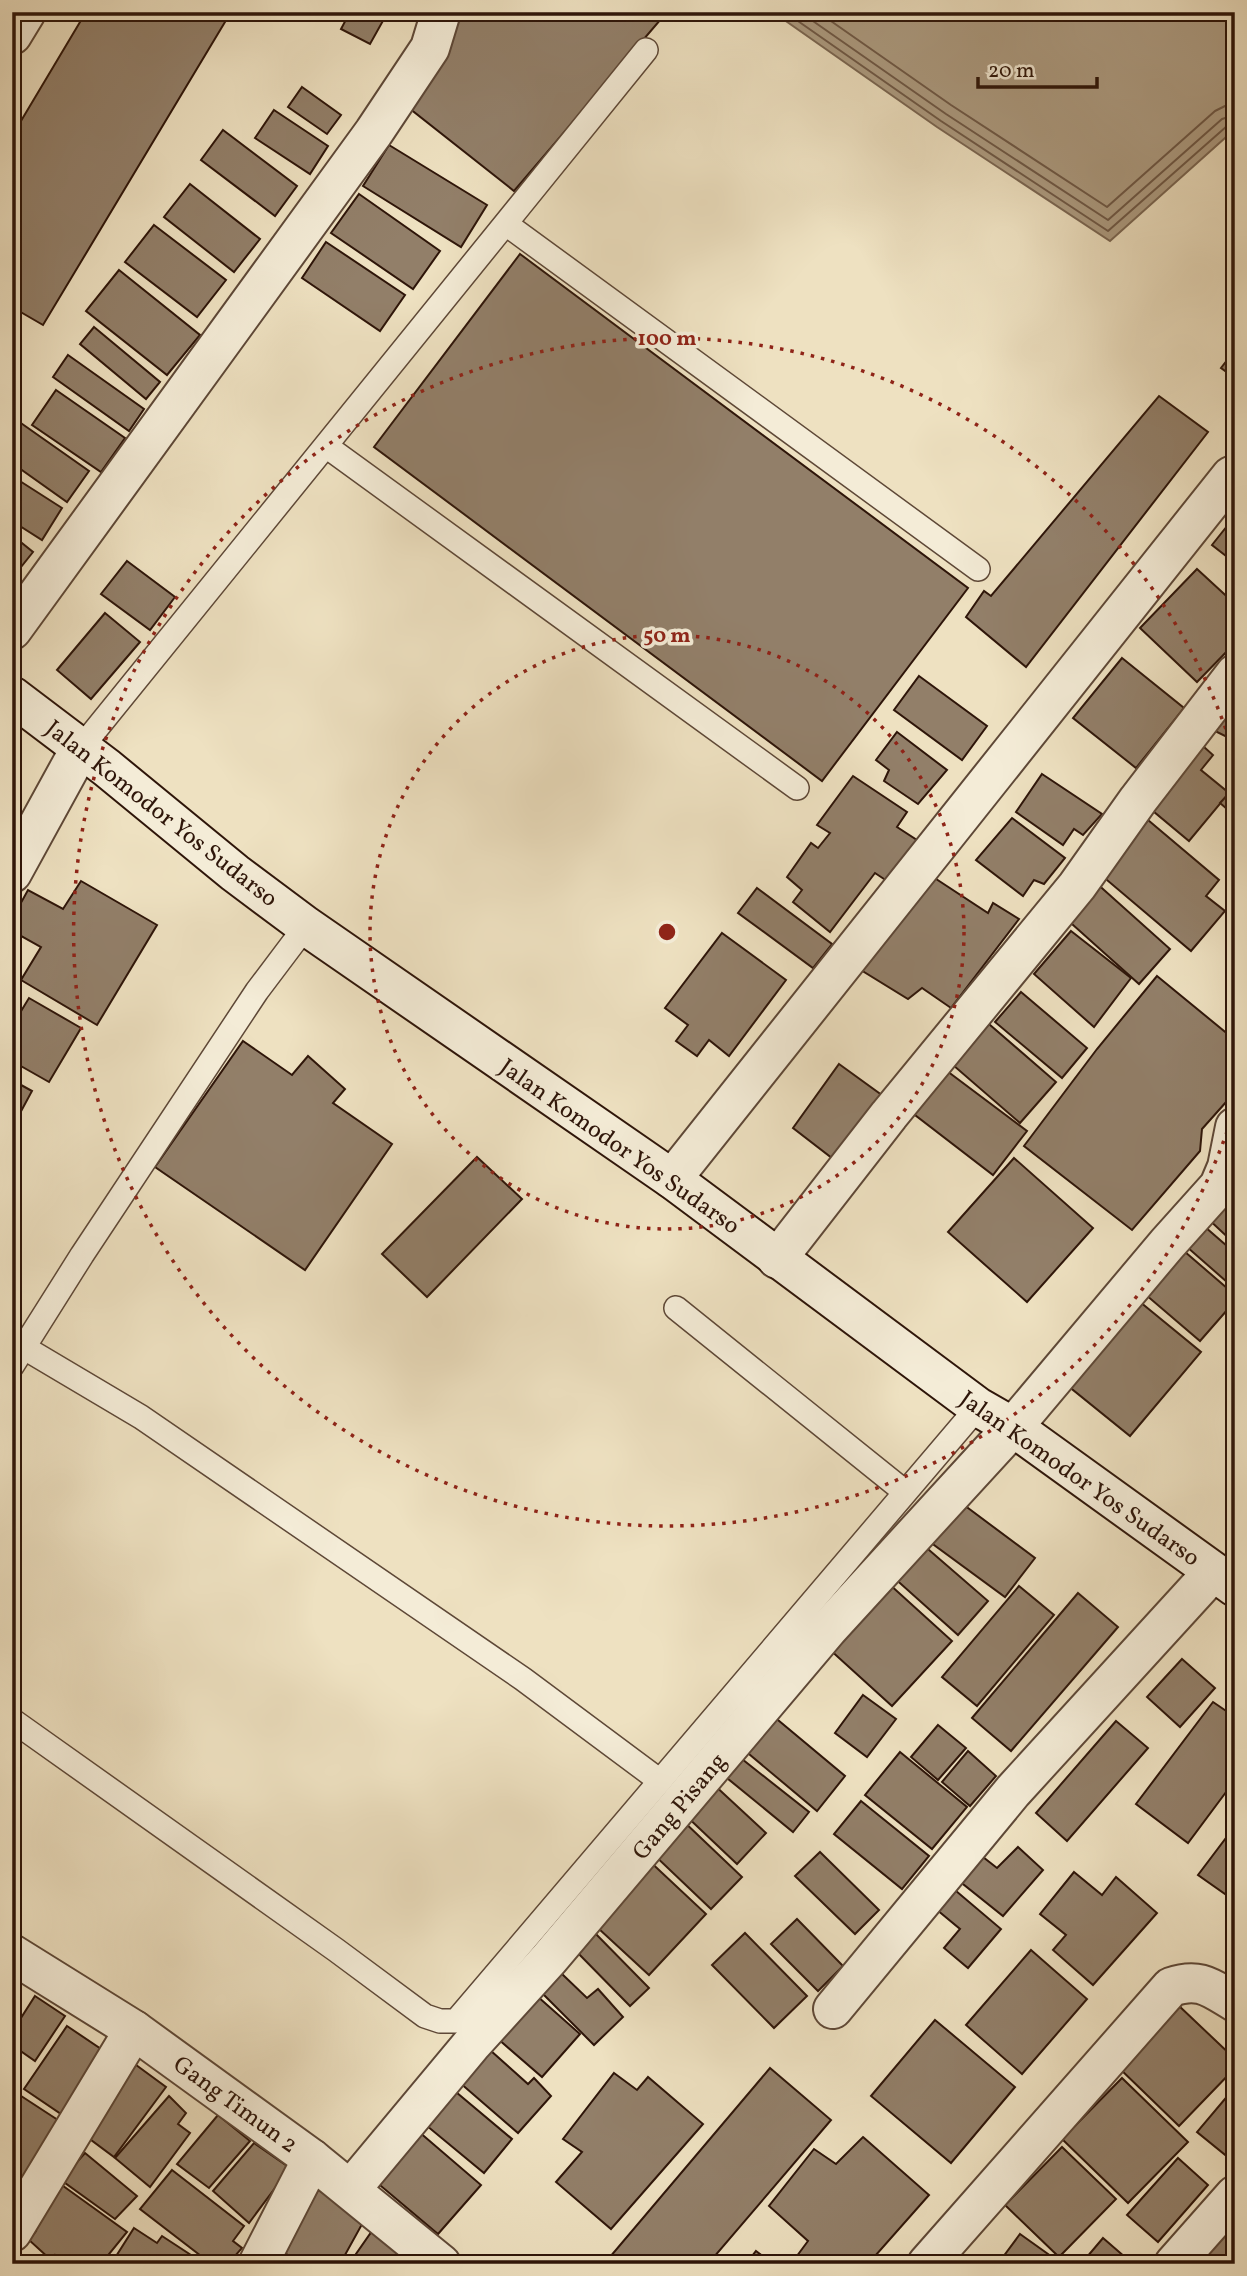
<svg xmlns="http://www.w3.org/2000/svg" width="1247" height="2276" font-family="Vollkorn,serif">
<rect width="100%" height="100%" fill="#eee1c1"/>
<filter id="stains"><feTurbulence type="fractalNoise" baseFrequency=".00286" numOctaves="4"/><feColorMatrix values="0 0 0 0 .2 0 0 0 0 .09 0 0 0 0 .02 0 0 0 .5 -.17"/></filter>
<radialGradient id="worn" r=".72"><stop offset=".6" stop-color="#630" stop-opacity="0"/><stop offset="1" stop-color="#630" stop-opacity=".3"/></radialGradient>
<!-- water -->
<path fill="#ad9c82" stroke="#7a6652" stroke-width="2" d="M773 12H1235V129L1110 241 937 127Z"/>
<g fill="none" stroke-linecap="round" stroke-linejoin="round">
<!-- shore -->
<g stroke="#6e5846" stroke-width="2">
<path d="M785 12 941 121 1108 231 1227 126 1235 124"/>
<path d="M800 12 946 114 1108 220 1222 119 1235 115"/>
<path d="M818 12 951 105 1107 207 1215 111 1225 106 1235 105"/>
</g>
</g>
<!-- building -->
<g fill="#927f69" stroke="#2e1509" stroke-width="2">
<path d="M86 12H231L43 325 12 307V136Z"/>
<path d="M350 12H371L384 19 370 44 341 29Z"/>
<path d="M402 12H433L432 21 401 18Z"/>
<path d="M457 12H667L514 191 409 108 441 66Z"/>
<path d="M302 87 341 115 327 134 288 107Z"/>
<path d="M274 110 328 146 310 174 255 138Z"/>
<path d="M223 130 297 186 275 216 201 160Z"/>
<path d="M389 145 487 205 461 247 363 186Z"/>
<path d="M190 184 260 239 234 272 164 217Z"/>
<path d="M359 194 440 251 413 289 331 233Z"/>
<path d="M154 225 226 280 197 317 125 262Z"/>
<path d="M326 242 405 295 380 331 302 278Z"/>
<path d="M520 254 968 588 822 781 374 447Z"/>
<path d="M119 270 200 335 167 375 86 311Z"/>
<path d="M94 327 160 382 146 399 80 344Z"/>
<path d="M1235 350V378L1221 368Z"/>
<path d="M68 355 144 409 129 431 53 377Z"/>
<path d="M56 390 125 438 101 472 32 425Z"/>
<path d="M1159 396 1208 432 1026 667 966 617 984 591 991 596Z"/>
<path d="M18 421 89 471 67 502 12 463V429Z"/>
<path d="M12 476 62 508 42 540 12 521Z"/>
<path d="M1235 516V563L1212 545Z"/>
<path d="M12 535 33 552 13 577 12 576Z"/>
<path d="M127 561 175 597 150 630 101 594Z"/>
<path d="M1197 569 1235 604V643L1197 682 1140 628Z"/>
<path d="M105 613 140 642 91 699 57 670Z"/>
<path d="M1122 658 1184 708 1136 768 1073 718Z"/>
<path d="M919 676 987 726 962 760 894 710Z"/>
<path d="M1235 691V741L1215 731Z"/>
<path d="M897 732 947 770 918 804 884 781 889 770 876 760Z"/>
<path d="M1194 738 1213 755 1201 770 1229 793 1189 841 1141 801Z"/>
<path d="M1042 774 1102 814 1083 835 1074 829 1063 845 1016 812Z"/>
<path d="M853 776 907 812 897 827 923 844 890 883 875 873 830 932 793 902 802 890 787 877 811 843 818 848 830 833 817 825Z"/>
<path d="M1235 787V816L1220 803Z"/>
<path d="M1012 818 1065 858 1044 884 1034 880 1023 896 976 860Z"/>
<path d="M1148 820 1219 880 1206 896 1225 911 1191 951 1101 875Z"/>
<path d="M927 873 988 913 993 903 1019 919 951 1008 922 988 908 999 856 967Z"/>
<path d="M81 881 157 925 97 1025 21 980 41 947 12 931V919L28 890 63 909Z"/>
<path d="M1094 881 1170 949 1139 984 1063 916Z"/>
<path d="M757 888 832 944 813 968 738 913Z"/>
<path d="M1071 931 1131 978 1094 1027 1034 974Z"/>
<path d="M722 933 786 980 729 1056 709 1040 697 1056 676 1041 688 1025 665 1008Z"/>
<path d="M1157 976 1235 1040V1092L1202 1129 1200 1151 1132 1230 1024 1146 1097 1049Z"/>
<path d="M1021 992 1087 1048 1062 1078 995 1022Z"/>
<path d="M29 998 81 1028 49 1082 12 1061V1026Z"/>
<path d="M982 1018 1056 1082 1020 1123 946 1059Z"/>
<path d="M243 1041 292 1075 308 1056 345 1089 333 1103 392 1144 305 1270 155 1167Z"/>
<path d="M935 1062 1027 1131 993 1175 902 1105Z"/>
<path d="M839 1064 890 1101 841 1165 793 1128Z"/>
<path d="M12 1080 32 1091 12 1128Z"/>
<path d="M477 1157 522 1199 427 1297 382 1254Z"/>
<path d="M1014 1158 1093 1228 1027 1302 948 1232Z"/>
<path d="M1235 1186V1244L1206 1217Z"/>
<path d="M1197 1220 1235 1253V1289L1179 1240Z"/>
<path d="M1177 1245 1235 1295V1301L1200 1341 1139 1289Z"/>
<path d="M1134 1297 1201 1352 1130 1436 1062 1381Z"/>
<path d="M960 1502 1035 1558 1005 1597 930 1542Z"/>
<path d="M921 1543 988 1601 958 1635 892 1576Z"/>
<path d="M888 1583 952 1641 892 1706 828 1648Z"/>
<path d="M1019 1586 1054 1615 977 1706 942 1677Z"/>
<path d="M1078 1593 1118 1627 1011 1751 972 1718Z"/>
<path d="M1182 1659 1215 1688 1180 1727 1147 1697Z"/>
<path d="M863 1695 896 1719 867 1757 835 1733Z"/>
<path d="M1213 1702 1235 1717V1780L1188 1843 1136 1804Z"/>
<path d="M766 1710 845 1776 817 1811 737 1744Z"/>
<path d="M1116 1721 1148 1748 1067 1841 1036 1813Z"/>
<path d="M938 1725 966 1748 938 1780 911 1757Z"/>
<path d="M968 1751 996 1776 970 1806 942 1782Z"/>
<path d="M900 1752 967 1807 932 1849 865 1795Z"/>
<path d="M742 1759 809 1812 793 1832 727 1778Z"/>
<path d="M711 1782 766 1833 737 1864 682 1812Z"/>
<path d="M861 1801 929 1856 902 1889 834 1834Z"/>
<path d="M680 1818 742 1877 711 1909 650 1851Z"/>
<path d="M1235 1826V1901L1198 1875Z"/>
<path d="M1018 1847 1043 1870 1003 1916 953 1876 974 1850 997 1868Z"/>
<path d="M820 1852 879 1910 855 1934 795 1876Z"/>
<path d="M644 1856 706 1914 649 1975 586 1917Z"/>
<path d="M1074 1872 1102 1895 1116 1877 1157 1913 1093 1985 1053 1950 1066 1935 1040 1914Z"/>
<path d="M949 1885 1001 1929 968 1968 944 1948 960 1929 931 1905Z"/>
<path d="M797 1919 843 1966 818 1991 771 1944Z"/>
<path d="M590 1928 649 1988 630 2006 571 1946Z"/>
<path d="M745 1933 807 1996 774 2028 712 1965Z"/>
<path d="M1031 1950 1087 1999 1022 2074 966 2025Z"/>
<path d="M561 1973 587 1998 598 1989 623 2017 594 2045 541 1992Z"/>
<path d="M528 1988 580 2034 542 2077 490 2032Z"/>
<path d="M35 1996 65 2016 35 2061 12 2045V2032Z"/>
<path d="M1177 2004 1235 2059V2068L1179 2126 1117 2066Z"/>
<path d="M935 2020 1015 2087 951 2163 871 2096Z"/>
<path d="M67 2026 107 2053 64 2116 24 2089Z"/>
<path d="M481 2042 528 2084 534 2078 551 2096 518 2133 452 2076Z"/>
<path d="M132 2062 166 2087 114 2157 79 2131Z"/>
<path d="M770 2068 831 2120 708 2264H604Z"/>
<path d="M614 2073 637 2090 648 2077 703 2124 611 2229 556 2182 582 2152 563 2139Z"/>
<path d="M1122 2078 1188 2142 1128 2203 1062 2139Z"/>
<path d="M450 2087 512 2139 484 2173 421 2121Z"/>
<path d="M1235 2087V2151L1229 2158 1197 2132Z"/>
<path d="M15 2092 64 2124 17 2195 12 2192V2096Z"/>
<path d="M169 2096 186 2113 178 2124 190 2133 150 2187 115 2158Z"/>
<path d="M218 2115 250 2141 209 2188 177 2164Z"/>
<path d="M418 2131 481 2185 438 2234 375 2181Z"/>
<path d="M863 2137 929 2195 868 2264H791L808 2241 769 2206 814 2149 836 2164Z"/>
<path d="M254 2143 290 2168 249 2223 213 2191Z"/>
<path d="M1062 2147 1116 2199 1059 2257 1005 2205Z"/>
<path d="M85 2153 137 2196 115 2219 61 2180Z"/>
<path d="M1178 2158 1208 2185 1158 2242 1127 2215Z"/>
<path d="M172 2170 244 2226 233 2241 242 2248 228 2264H196L201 2256 140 2209Z"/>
<path d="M59 2183 127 2232 101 2264H66L55 2255 51 2260 29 2240 36 2231 29 2223Z"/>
<path d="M318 2190 366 2217 340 2264H303L283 2252Z"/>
<path d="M1235 2215V2264H1188Z"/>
<path d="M134 2228 157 2243 162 2236 197 2259 193 2264H117L113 2261Z"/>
<path d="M372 2231 418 2264H349Z"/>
<path d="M1020 2234 1062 2264H1013L1003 2257Z"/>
<path d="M1103 2238 1133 2264H1081Z"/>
<path d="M756 2251 773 2264H746Z"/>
</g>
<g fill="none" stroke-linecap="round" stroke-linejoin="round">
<!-- lane casing -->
<g stroke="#5e4837" stroke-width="26">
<g id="lane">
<path d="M506 224 978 569"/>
<path d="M326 446 797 788"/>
<path d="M80 749 646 50"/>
<path d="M676 1308 905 1492"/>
<path d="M23 1347 141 1417 523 1679 660 1781"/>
<path d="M12 1366 82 1255 257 991 306 926"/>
<path d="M12 1720 336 1950 425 2016 440 2021H456L978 1407"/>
</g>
</g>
<!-- street casing -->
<g stroke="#5e4837" stroke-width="42">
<g id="street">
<path d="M12 35 26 12"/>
<path d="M12 630 374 132 430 48 441 12"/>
<path d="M12 873 80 749"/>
<path d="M672 1179 1231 476"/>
<path d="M777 1259 889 1115 1077 886 1138 800 1235 674"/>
<path d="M12 1954 134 2030 312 2159 441 2264"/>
<path d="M833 2009 1013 1791 1213 1572"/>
<path d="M351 2189 471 2045 549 1959 828 1629 1013 1427 1167 1244 1219 1186 1227 1167 1235 1127"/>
<path d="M12 2232 134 2030"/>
<path d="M258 2264 312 2159"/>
<path d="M927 2264 1171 1987C1200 1977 1211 1988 1235 2002"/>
<path d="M1174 2264 1235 2195"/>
</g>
</g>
<!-- secondary casing -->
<g stroke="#2e1509" stroke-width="42">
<path id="secondary" d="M12 696 107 768 235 873 306 926 672 1179 978 1407 1013 1427 1235 1587"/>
</g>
<!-- lane -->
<use href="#lane" stroke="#f4ecd7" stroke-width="23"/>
<!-- street -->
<use href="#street" stroke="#f4ecd7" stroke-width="38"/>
<!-- secondary -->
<use href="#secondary" stroke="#f4ecd7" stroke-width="38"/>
</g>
<!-- distance rings -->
<g fill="none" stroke="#8f2418" stroke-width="3.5" stroke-dasharray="3.5 7">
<circle cx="667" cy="932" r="297"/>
<path d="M1234 1111A594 594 0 1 1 1234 753"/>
</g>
<g text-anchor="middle" stroke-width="7" stroke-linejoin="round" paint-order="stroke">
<!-- street labels -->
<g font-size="24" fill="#2e1509" stroke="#f4ecd7">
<text transform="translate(162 813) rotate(38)" y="8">Jalan Komodor Yos Sudarso</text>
<text transform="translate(620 1146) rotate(35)" y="8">Jalan Komodor Yos Sudarso</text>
<text transform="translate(1080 1478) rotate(35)" y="8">Jalan Komodor Yos Sudarso</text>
<text transform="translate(679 1806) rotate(-50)" y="8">Gang Pisang</text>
<text transform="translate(236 2104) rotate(36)" y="8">Gang Timun 2</text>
</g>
</g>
<circle cx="667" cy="932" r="10" fill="#8f2418" stroke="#f4ecd7" stroke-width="3.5"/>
<g font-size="21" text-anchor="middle" font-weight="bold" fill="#8f2418" stroke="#f4ecd7" stroke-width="7" stroke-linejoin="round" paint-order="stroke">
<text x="667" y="345">100 m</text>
<text x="667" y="642">50 m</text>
</g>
<!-- margin -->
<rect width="1247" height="2276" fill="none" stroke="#eee1c1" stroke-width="42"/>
<rect x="14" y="14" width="1219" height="2248" fill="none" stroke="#2e1509" stroke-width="3.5"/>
<rect x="21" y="21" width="1205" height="2234" fill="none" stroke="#2e1509" stroke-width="2"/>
<!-- scale -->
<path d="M978 77v10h119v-10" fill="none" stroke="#2e1509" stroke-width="3.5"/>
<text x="988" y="77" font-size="21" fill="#2e1509" stroke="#f4ecd7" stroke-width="5" paint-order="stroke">20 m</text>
<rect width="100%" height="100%" filter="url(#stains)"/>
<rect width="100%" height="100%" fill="url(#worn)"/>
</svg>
